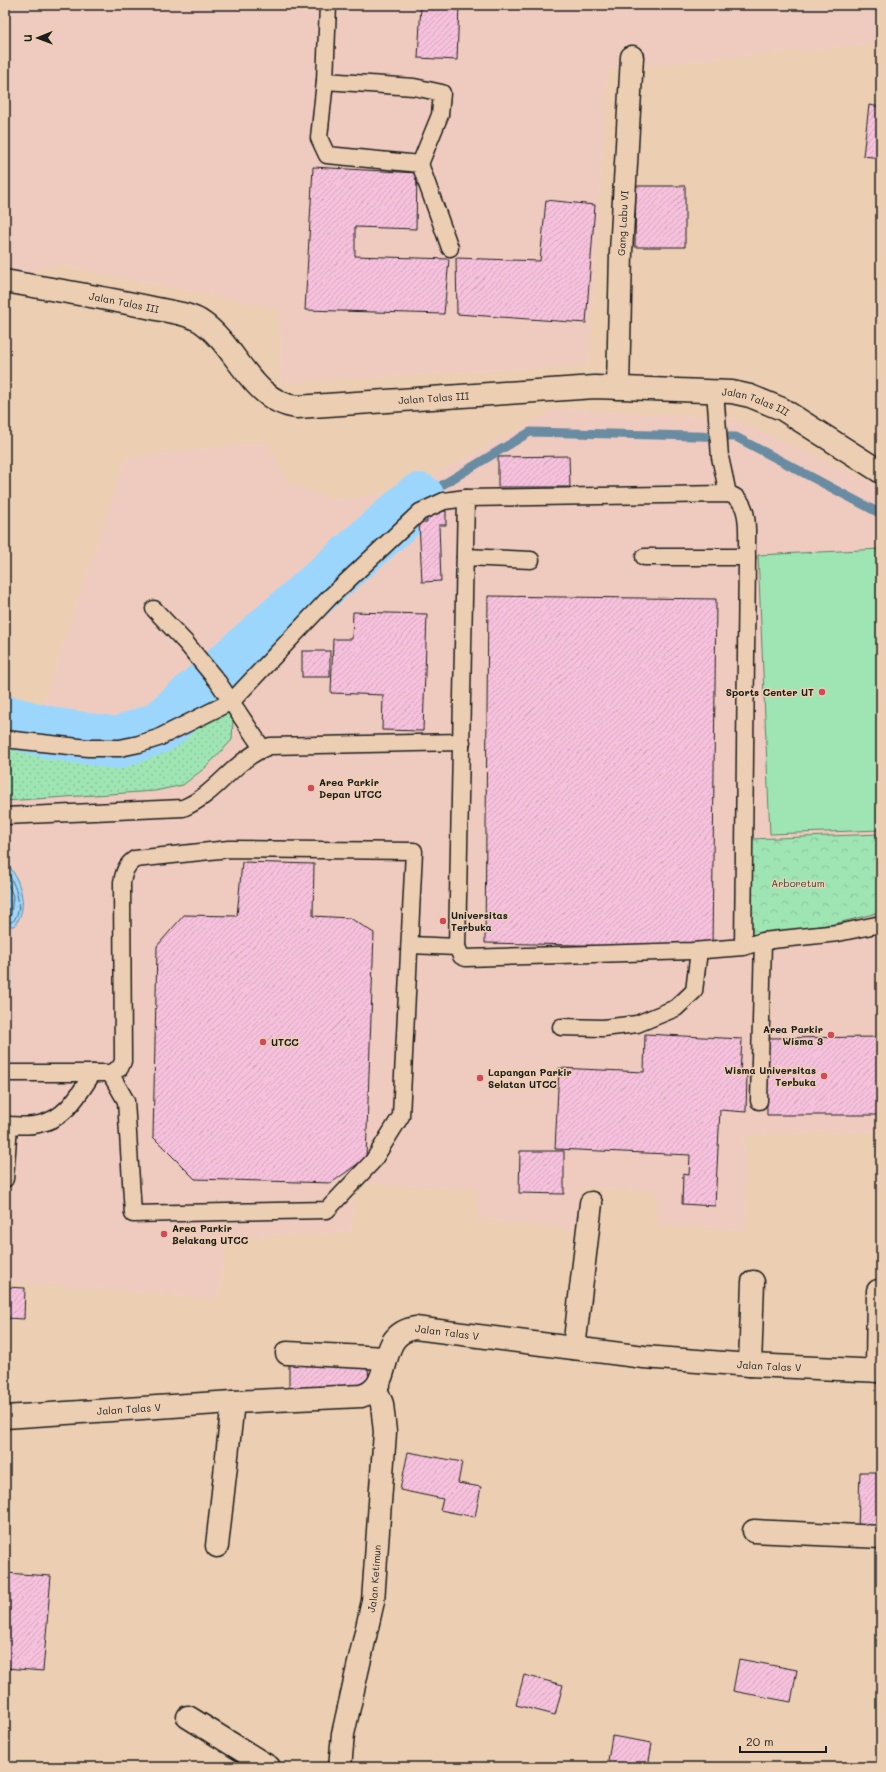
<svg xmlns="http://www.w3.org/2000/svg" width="886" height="1772" font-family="Mali,sans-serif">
<defs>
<pattern id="grass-dots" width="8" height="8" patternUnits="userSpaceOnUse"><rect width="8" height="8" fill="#9ee5b3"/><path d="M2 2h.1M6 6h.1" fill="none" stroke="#88c499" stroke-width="1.8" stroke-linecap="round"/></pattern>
<pattern id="forest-crowns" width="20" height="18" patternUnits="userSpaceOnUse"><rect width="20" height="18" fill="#9ee5b3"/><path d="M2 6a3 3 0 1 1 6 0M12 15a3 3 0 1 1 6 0" fill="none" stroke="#88c499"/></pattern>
<pattern id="water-ripples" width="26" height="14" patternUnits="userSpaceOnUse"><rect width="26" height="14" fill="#9dd6fd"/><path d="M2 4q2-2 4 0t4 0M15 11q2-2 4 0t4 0" fill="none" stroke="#87b7d8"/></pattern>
<pattern id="building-hatch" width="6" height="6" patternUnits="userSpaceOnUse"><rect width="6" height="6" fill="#f6c1dc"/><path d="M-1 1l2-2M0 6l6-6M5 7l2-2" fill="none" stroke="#d2a5bc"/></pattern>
</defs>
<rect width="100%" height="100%" fill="#eccfb3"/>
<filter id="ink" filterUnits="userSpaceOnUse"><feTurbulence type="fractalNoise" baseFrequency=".025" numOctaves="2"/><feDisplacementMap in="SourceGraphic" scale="8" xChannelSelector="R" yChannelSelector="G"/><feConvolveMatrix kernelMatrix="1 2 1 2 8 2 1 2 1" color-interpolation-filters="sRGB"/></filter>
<g filter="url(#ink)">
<!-- built -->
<g fill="#efcbbf">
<path d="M5 5H881V43L608 69 589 365 281 383 279 309 55 264 17 277 5 275Z"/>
<path d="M559 408 731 418 771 435 881 487V1131L744 1135 747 1231 657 1224V1191L582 1187 575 1230 477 1219V1189L353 1183 352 1232 228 1237 218 1299 5 1281V704L41 711 126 457 267 442 287 483 337 500 405 490Z"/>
</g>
<!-- grass -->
<path fill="url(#grass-dots)" stroke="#5d8068" d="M219 701 233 720 232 740 206 767 183 785 155 791 5 801V748C46 752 134 767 168 745 186 733 203 715 219 701Z"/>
<!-- forest -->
<path fill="url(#forest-crowns)" stroke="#5d8068" d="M881 834V912L834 924 751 936V839Z"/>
<!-- garden -->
<path fill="#9ee5b3" stroke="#5d8068" d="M881 549V830L770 834 758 555Z"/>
<!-- water -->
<g fill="url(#water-ripples)" stroke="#698ca3">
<path d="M5 860C19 877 31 907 14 926H5Z"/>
<path d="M5 949C13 962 14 987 5 1001Z"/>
</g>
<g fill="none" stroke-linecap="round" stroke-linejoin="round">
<!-- shore -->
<g stroke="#506676" stroke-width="1">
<path d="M5 867C13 881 27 908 12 922H5"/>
<path d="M5 877 13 896 11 915 5 917"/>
</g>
<!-- stream -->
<path stroke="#698ca3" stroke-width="9" d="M419 499 530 432 736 437 881 514"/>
<!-- river -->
<path stroke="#9dd6fd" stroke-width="52" d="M5 721 56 734 117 743 160 727 419 499"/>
</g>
<!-- building -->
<g fill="url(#building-hatch)" stroke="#1c1c1c">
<path d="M421 5H459L457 60 418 58Z"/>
<path d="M869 105 881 107V158L863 156Z"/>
<path d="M313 167 417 173 416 229 355 227V256L449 259 444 314 305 310Z"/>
<path d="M636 186H685V247H635Z"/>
<path d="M546 200 595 205 586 323 457 314 456 258 540 261Z"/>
<path d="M569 456 570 487H498V457Z"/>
<path d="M446 511V525H439L441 581 422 582 419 522H427L426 512Z"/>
<path d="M488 596 716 599 712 948 485 943Z"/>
<path d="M353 612 427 614 423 731 382 730 383 695 331 693 333 639H352Z"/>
<rect x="302" y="651" width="28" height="26"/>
<path d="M242 862 314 864 313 916 350 918 374 933 366 1158 331 1183 195 1179 153 1137 157 946 184 915 237 916Z"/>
<path d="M645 1034 742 1039 740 1074H747L746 1112 720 1110 715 1206 682 1204 683 1174 689 1175 690 1155 555 1149 559 1068 644 1072Z"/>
<path d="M881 1037V1115H767L766 1038Z"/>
<path d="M520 1151H564V1194L519 1193Z"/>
<path d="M5 1287 25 1288 24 1319 5 1318Z"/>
<path d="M289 1363H368L369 1392H289Z"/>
<path d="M408 1452 462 1462 458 1483 481 1487 475 1517 440 1510 443 1499 400 1490Z"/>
<path d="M860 1472H881V1529L858 1528Z"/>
<path d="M5 1573 51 1576 43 1671 5 1668Z"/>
<path d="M739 1659 797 1670 791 1702 733 1691Z"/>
<path d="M524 1675 563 1685 555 1715 516 1705Z"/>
<path d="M612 1736 652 1743 648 1767H607Z"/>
</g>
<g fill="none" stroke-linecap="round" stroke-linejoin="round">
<!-- service casing -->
<g stroke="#1c1c1c" stroke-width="19">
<g id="service">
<path d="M328 5 325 81 319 138 327 155 420 164 450 248"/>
<path d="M325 81 414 87 442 93 440 115 420 164"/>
<path d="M715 391 720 457 728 494"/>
<path d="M465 557 531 560"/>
<path d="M644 557H747"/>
<path d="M154 609 186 643 218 682 262 748"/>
<path d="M5 739 88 748H120L139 744 158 738 232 701 329 598 420 512 444 501 466 498"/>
<path d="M5 816 183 808C218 794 233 759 270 746L462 742"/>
<path d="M410 945 457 947"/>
<path d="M743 947 747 557C746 538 753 499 728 494L466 498 457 947 461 956 466 958 692 951 743 947 763 941 838 933 881 924"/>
<path d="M561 1027 603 1028 637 1024 676 1008 694 991 699 951"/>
<path d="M5 1073H110L120 1068 123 1061 122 882C124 872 126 865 135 859L229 849 414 851 401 1116 373 1161 327 1210 133 1214 126 1101 110 1073"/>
<path d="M759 1101 763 941"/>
<path d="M5 1125C16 1125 28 1127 39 1124 66 1119 79 1094 93 1073"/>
<path d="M5 1179 9 1125"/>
</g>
</g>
<!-- minor casing -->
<g stroke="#1c1c1c" stroke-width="25">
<g id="minor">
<path id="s1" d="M618 388 621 252 632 57"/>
<path d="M574 1348 591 1203"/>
<path d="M287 1353 386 1358"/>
<path d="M750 1365 753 1282"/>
<path d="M877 1371 878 1291"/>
<path id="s2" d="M5 1417 233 1402 361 1396C397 1387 373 1335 415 1328L644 1357 750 1365 881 1371"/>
<path d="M754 1531 881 1537"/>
<path d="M217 1546 233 1402"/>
<path d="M188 1717 269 1767"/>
<path id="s3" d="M340 1767 343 1734 373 1601 385 1432 382 1404 376 1389"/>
</g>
</g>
<!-- tertiary casing -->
<g stroke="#1c1c1c" stroke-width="25">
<g id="tertiary">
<path id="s4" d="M5 281C56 290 107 298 157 309 172 312 191 314 203 323 237 347 252 402 297 407L595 387 732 392 750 396 782 409 881 472"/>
</g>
</g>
<!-- service -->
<use href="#service" stroke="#eccfb3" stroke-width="16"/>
<!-- minor -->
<use href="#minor" stroke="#eccfb3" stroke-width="22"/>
<!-- tertiary -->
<use href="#tertiary" stroke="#eccfb3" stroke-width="22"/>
</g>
</g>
<!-- markers -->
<g fill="#d1495b" stroke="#eccfb3" stroke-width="1.5">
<circle cx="822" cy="692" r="4"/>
<circle cx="311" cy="788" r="4"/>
<circle cx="443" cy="921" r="4"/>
<circle cx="831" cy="1035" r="4"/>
<circle cx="263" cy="1042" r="4"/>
<circle cx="824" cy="1076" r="4"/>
<circle cx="480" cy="1078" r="4"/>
<circle cx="164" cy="1234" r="4"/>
</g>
<g text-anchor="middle" stroke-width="3" stroke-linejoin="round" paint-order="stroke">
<!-- street labels -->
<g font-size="10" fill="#1c1c1c" stroke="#eccfb3">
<text dy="4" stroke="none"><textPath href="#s1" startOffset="165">Gang Labu VI</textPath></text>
<text dy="4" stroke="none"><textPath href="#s4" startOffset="121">Jalan Talas III</textPath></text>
<text dy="4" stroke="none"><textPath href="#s4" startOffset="469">Jalan Talas III</textPath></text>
<text dy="4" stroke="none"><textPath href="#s4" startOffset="793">Jalan Talas III</textPath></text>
<text dy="4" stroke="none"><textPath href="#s2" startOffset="482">Jalan Talas V</textPath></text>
<text dy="4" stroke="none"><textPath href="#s2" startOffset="806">Jalan Talas V</textPath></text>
<text dy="4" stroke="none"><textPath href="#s2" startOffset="124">Jalan Talas V</textPath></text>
<text dy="4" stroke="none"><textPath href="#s3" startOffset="192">Jalan Ketimun</textPath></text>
</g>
<!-- poi labels -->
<g font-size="10" font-weight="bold" fill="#1c1c1c" stroke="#eccfb3" text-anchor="start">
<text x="814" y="696" text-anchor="end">Sports Center UT</text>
<text x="319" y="786">Area Parkir<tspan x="319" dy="12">Depan UTCC</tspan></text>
<text x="451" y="919">Universitas<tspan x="451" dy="12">Terbuka</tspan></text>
<text x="823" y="1033" text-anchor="end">Area Parkir<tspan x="823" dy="12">Wisma 3</tspan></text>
<text x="271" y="1046">UTCC</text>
<text x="816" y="1074" text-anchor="end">Wisma Universitas<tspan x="816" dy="12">Terbuka</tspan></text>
<text x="488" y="1076">Lapangan Parkir<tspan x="488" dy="12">Selatan UTCC</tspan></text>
<text x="172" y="1232">Area Parkir<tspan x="172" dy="12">Belakang UTCC</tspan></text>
</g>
<!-- park labels -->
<g font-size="10" fill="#36443a" stroke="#eccfb3">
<text x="798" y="887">Arboretum</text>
</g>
</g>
<!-- margin -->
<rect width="886" height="1772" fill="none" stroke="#eccfb3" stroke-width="20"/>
<rect x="10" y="10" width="866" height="1752" fill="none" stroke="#1c1c1c" stroke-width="1.5" filter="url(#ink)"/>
<!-- north arrow -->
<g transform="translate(38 38) rotate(269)" stroke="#eccfb3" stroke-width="3" paint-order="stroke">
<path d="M0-3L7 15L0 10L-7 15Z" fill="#1c1c1c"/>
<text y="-6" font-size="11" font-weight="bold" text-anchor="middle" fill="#1c1c1c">U</text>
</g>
<!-- scale -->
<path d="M740 1746v6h86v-6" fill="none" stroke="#1c1c1c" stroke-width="2"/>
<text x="746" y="1746" font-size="12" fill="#1c1c1c" stroke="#eccfb3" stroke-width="3" paint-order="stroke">20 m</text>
</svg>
